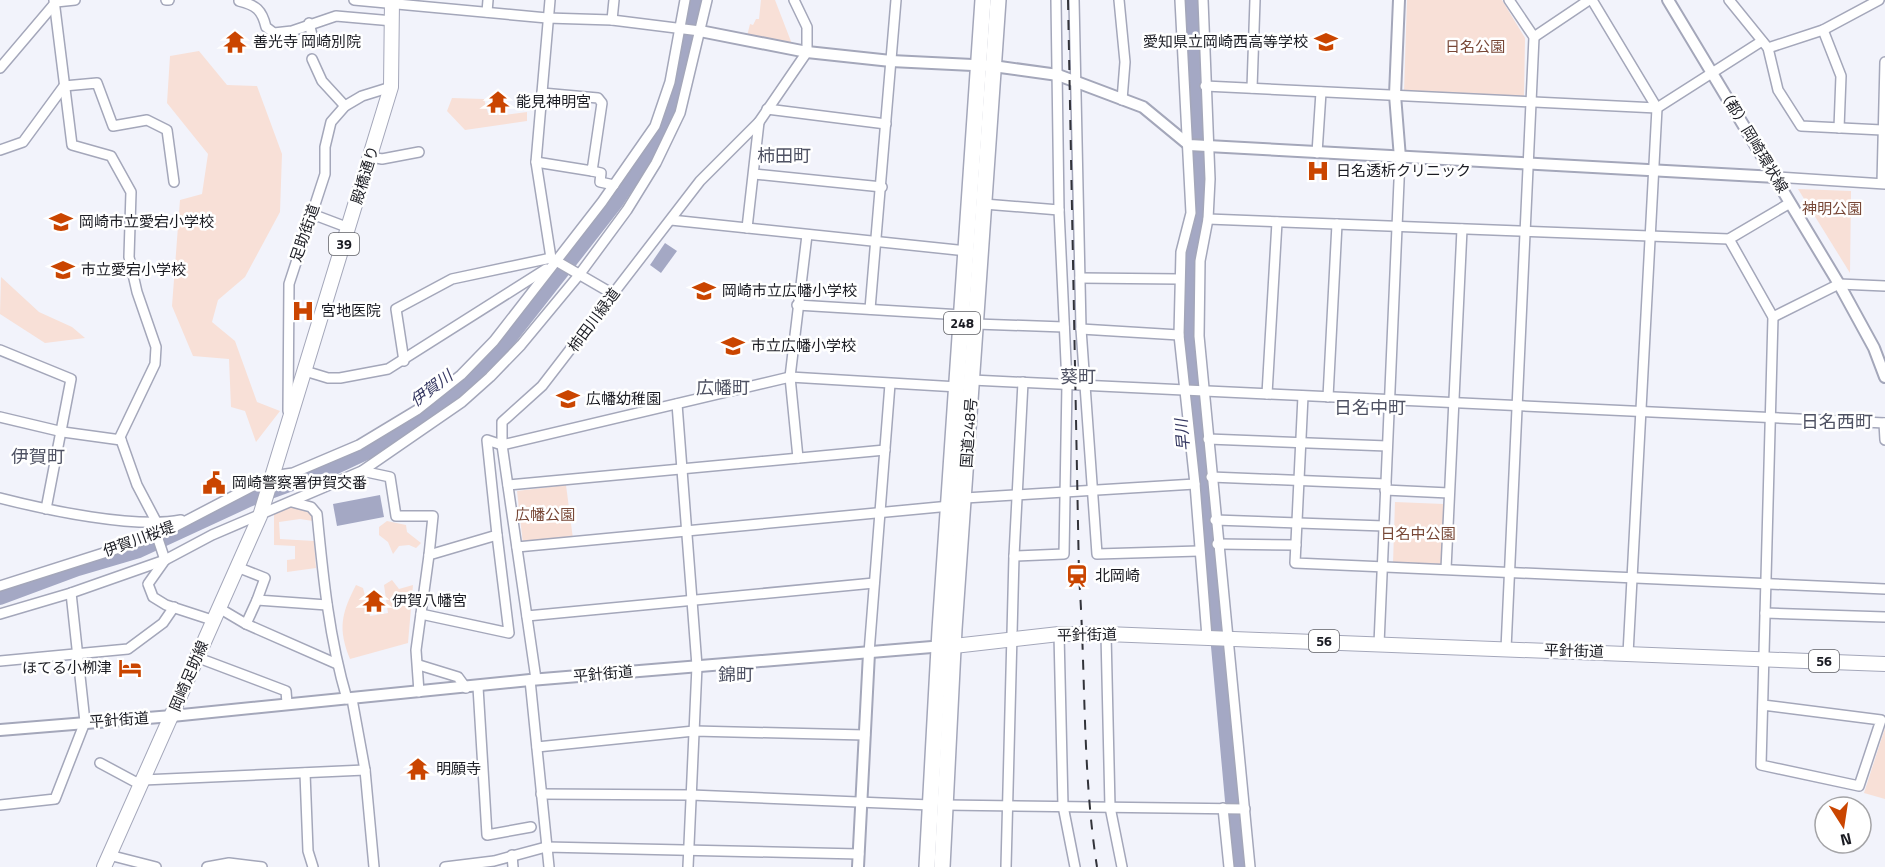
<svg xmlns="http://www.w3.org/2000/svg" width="1885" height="867" font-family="'Titillium Web','Noto Sans JP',sans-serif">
<rect width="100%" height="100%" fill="#f2f3fb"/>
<!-- green -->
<g fill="#f8e0d7">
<path d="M761 0H775L792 44 747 36 750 24 753 25 756 19H759Z"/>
<path d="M1407 0H1502L1525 38 1524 97 1404 92Z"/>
<path d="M199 51 227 85 257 86 282 154 280 212 245 277 218 300 212 322 235 341 257 402 280 411 256 442 245 411 231 407 229 359 193 356 172 306 180 200 202 194 208 154 167 103 170 56Z"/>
<path d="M452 98 484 99 488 113 505 115 527 112V121L465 130 447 111Z"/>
<path d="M1798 189 1851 191 1850 273Z"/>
<path d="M1 277 39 312 72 327 85 338 45 343 0 314Z"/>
<path d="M566 485 573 539 523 544 517 491Z"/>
<path d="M1395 502 1444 504 1442 566 1393 564Z"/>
<path d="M291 507 312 513 313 521 300 519 279 522 280 539 314 541 316 568 287 572V560L295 559V546L274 545V514Z"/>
<path d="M387 521 406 525 407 532 421 543 416 548 409 545 399 546 393 554 388 542 379 535V527Z"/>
<path d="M392 580 399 589 413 585 408 643 350 659C338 629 341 614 356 585L363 588 370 616 388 613 384 585Z"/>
<path d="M1885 728V799L1864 793Z"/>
</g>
<!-- water -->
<g fill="#a4a8c4">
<path d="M665 243 677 251 661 273 650 265Z"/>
<path d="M380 495 384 517 337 526 333 504Z"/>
</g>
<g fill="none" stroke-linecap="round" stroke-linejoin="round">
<!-- river -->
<g stroke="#a4a8c4" stroke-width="14">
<path d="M1192 0 1202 221 1190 262V337L1238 867"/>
<path d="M0 598 78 569 139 551 249 500 330 470 377 448 456 392 504 346 616 203 654 145 670 115 679 82 695 0"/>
</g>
<!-- minor casing -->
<g stroke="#a4a7ba" stroke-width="12">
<g id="minor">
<path d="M54 0 72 145 111 156 131 192 129 257 137 292 156 347 155 364 120 437 137 485 157 523"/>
<path d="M166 0H169"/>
<path d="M354 0 547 18 612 20 700 31"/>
<path d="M550 0 536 162 551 258"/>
<path d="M1074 0 1081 329 1097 554 1199 551"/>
<path d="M1119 0 1125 62 1122 100"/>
<path d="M1180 0 1191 213 1181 252 1179 335 1195 484 1207 637"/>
<path d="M1203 0 1210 179 1208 219 1200 261 1199 336 1250 867"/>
<path d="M1592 0 1657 108 1628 654"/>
<path d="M1729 0 1768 48 1778 90 1801 126 1882 130"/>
<path d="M239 1C256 5 262 10 266 27L274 33 292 31 336 16 393 21"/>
<path d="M56 2 75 0"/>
<path d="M487 12 488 0"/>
<path d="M612 20 614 0"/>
<path d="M309 23 313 39"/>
<path d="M1823 30 1841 76 1839 128"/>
<path d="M1534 37 1589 0"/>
<path d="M1768 48 1823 30 1879 0"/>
<path d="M312 59 322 81 345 106"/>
<path d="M0 68 56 2"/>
<path d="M1205 86 1657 108 1762 41"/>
<path d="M1252 88 1255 0"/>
<path d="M767 109 886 124"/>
<path d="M0 150 23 142 64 86 97 83 113 126 147 120 167 130 174 182"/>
<path d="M1317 153 1321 92"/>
<path d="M371 157 382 159 419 152"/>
<path d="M536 162 592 171 602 103 598 98 542 93"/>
<path d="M592 171 601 173 600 182 614 185"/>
<path d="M754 174 882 187"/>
<path d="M1776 177 1885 184"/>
<path d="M1882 183 1885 62"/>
<path d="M984 204 1059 210"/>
<path d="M312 214 349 228"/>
<path d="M1208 219 1729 239 1790 203"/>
<path d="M671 220 967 251"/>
<path d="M747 228 759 122"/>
<path d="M1729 239 1773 317 1761 765 1859 786 1881 720 1763 705"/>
<path d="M1080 278 1179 279"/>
<path d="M797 305 962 315"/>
<path d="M870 309 896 0"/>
<path d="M1773 317 1839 284 1885 286"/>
<path d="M976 324 1064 327"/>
<path d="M1081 329 1179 335"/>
<path d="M0 350 71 379 46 509"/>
<path d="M404 361 396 309 452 279 551 258 613 294"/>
<path d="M305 371 328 378H340L388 369 546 269"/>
<path d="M972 380 1885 423"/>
<path d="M1267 394 1277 222"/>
<path d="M1303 396 1295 563 1885 589"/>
<path d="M1328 397 1337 224"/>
<path d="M677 404 697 666 688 867"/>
<path d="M288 411 289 284 325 174V147L331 122 345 106 362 96 391 87"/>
<path d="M0 417 63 432 121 440"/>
<path d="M1884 423 1885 440"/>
<path d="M1208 439 1387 446"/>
<path d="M798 458 790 377 807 235"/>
<path d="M362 471 390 477 396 516H433L429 555"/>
<path d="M1211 477 1386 484"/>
<path d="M508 485 885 450"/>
<path d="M1385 490 1449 493"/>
<path d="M0 498C47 510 135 529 181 520"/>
<path d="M965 498 1195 484"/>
<path d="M292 502 311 507 317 514C323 576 329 638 347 699"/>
<path d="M1215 520 1384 526"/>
<path d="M157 536 165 560"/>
<path d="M1217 544 1296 545"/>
<path d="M517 547 950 506"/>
<path d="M1014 556 1064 554 1067 384 1059 210 1056 0"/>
<path d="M165 560 148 584 153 597 166 605 212 620"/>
<path d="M237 567 265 578 257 600 327 605"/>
<path d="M1446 569 1462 229"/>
<path d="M0 586 157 536 272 476 293 473 359 445 417 410 461 375 494 341 602 202 655 126 670 82 685 0"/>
<path d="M219 608 246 624 337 664"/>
<path d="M1765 613 1885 617"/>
<path d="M0 614 71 593 165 560 212 535 362 471 462 402 490 377 521 345 579 275 627 210 656 163 680 113 707 0"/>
<path d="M421 614 509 633 497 535"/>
<path d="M527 616 874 583"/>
<path d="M246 624 257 600"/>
<path d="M1059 634 1063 806 1075 867"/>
<path d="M1106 634 1110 807 1122 867"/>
<path d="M1379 644 1400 158"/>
<path d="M1506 649 1534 37 1509 0"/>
<path d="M869 653 890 384"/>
<path d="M196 657 286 691 287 703"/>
<path d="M0 661 128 649 163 623 174 607"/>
<path d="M419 665 458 677 466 688"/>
<path d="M536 679 502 445V422L542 386 700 181 759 122 807 52V27L794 0"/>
<path d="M530 680 549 867"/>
<path d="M478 687 487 835 531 827"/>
<path d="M419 692 416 650 429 555 497 535 487 440 502 445 790 377 958 387"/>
<path d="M352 699 365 770 374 867"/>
<path d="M537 747 694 731 865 735"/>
<path d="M100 763 141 785"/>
<path d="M305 773 308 851 313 867"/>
<path d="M143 780 365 770"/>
<path d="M541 794 691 795 930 805"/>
<path d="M0 805 55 799 85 722 71 593"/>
<path d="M945 805 1245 809"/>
<path d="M1223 808 1229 867"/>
<path d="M109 855 156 867"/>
<path d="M512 855 513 867"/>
<path d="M207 867 229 863 262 867"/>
<path d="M445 867 494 861 546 847 859 854"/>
<path d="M1006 867 1014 556 1023 382"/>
</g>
</g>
<!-- tertiary casing -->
<g stroke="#a4a7ba" stroke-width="14">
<g id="tertiary">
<path d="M1399 0 1395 95 1400 158"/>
<path d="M1668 0 1839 284 1874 348 1885 377"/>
<path d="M700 31 807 52 891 61 993 66 1058 75 1143 107 1189 145 1776 177"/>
<path d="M0 730 172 716 530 680 944 646"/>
<path d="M858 867 869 653"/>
</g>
</g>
<!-- primary casing -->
<g stroke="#a4a7ba" stroke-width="16">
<g id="primary">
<path d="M954 646 1059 634H1106L1885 664"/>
<path d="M104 867 260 516 391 87 392 0"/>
</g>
</g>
<!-- trunk casing -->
<g stroke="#a4a7ba" stroke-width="18">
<g id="trunk">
<path d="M927 867 940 630 983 0"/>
<path d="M942 867 954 629 998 0"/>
</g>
</g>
<!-- minor -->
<use href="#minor" stroke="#fff" stroke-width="9"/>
<!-- tertiary -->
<use href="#tertiary" stroke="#fff" stroke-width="10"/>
<!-- primary -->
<use href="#primary" stroke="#fff" stroke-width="14"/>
<!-- trunk -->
<use href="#trunk" stroke="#fff" stroke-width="15"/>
<!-- rail -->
<path stroke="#32333a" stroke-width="2" stroke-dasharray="10 10" stroke-linecap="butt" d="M1068 0 1079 576C1086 674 1082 770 1097 867"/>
</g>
<!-- icons -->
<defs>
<g id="temple-bare" transform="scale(1.8)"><path d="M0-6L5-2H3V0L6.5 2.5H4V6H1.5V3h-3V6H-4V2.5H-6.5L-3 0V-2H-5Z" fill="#ca4500" stroke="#fff" stroke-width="2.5" paint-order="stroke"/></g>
<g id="school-bare" transform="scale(1.8)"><path d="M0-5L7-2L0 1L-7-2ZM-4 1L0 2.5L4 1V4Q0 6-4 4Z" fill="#ca4500" stroke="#fff" stroke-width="2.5" paint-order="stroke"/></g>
<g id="hospital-bare" transform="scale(1.8)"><path d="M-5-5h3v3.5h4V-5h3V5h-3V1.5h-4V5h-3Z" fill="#ca4500" stroke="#fff" stroke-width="2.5" paint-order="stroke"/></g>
<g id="civic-bare" transform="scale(1.8)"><path d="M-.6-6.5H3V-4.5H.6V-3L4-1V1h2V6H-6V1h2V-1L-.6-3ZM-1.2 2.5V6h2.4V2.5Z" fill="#ca4500" stroke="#fff" stroke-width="2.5" paint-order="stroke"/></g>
<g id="station-bare" transform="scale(1.8)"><path d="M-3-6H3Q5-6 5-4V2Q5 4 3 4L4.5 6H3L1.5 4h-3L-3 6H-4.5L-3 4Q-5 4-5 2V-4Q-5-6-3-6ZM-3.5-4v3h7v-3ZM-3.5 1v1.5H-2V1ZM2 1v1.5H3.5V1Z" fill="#ca4500" stroke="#fff" stroke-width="2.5" paint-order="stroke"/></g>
<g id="hotel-bare" transform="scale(1.8)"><path d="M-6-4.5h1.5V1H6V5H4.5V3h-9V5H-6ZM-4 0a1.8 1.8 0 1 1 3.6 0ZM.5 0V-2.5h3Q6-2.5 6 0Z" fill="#ca4500" stroke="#fff" stroke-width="2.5" paint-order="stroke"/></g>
</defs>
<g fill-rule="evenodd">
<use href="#temple-bare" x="235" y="42"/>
<use href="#school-bare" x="1326" y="42"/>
<use href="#temple-bare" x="498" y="102"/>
<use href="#hospital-bare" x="1318" y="171"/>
<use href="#school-bare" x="61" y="222"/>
<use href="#school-bare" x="63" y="270"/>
<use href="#school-bare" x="704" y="291"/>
<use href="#hospital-bare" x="303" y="311"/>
<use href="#school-bare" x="733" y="346"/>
<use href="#school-bare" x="568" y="399"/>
<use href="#civic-bare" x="214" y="483"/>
<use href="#station-bare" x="1077" y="576"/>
<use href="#temple-bare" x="374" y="601"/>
<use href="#hotel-bare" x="130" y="668"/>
<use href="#temple-bare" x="418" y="769"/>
</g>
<g text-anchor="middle" stroke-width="5" stroke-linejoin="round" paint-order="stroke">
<!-- shield labels -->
<g fill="#fff" stroke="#5f6065" stroke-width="1.5">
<rect x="329" y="233" width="30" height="22" rx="4.5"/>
<rect x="944" y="312" width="36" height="22" rx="4.5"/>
<rect x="1309" y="630" width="30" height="22" rx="4.5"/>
<rect x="1809" y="650" width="30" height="22" rx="4.5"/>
</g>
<g font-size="14" font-weight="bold" fill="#1b1c23">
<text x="344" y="249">39</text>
<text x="962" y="328">248</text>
<text x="1324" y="646">56</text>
<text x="1824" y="666">56</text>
</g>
<!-- poi labels -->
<g font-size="15" fill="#1b1c23" stroke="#fff" text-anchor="start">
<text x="253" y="47">善光寺 岡崎別院</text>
<text x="1308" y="47" text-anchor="end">愛知県立岡崎西高等学校</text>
<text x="516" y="107">能見神明宮</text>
<text x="1336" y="176">日名透析クリニック</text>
<text x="79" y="227">岡崎市立愛宕小学校</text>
<text x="81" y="275">市立愛宕小学校</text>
<text x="722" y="296">岡崎市立広幡小学校</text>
<text x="321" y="316">宮地医院</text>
<text x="751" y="351">市立広幡小学校</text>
<text x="586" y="404">広幡幼稚園</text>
<text x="232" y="488">岡崎警察署伊賀交番</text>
<text x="1095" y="581">北岡崎</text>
<text x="392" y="606">伊賀八幡宮</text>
<text x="112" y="673" text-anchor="end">ほてる小栁津</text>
<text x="436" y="774">明願寺</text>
</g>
<!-- park labels -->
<g font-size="15" fill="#784837" stroke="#fff">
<text x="1475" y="52">日名公園</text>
<text x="1832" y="214">神明公園</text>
<text x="545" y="520">広幡公園</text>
<text x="1418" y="539">日名中公園</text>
</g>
<!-- street labels -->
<g font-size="15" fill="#1b1c23" stroke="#fff">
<text transform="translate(1753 140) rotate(59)" y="5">（都）岡崎環状線</text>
<text transform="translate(365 175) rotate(-73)" y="5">殿橋通り</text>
<text transform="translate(305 233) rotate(-71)" y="5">足助街道</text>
<text transform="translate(594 320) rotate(-53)" y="5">柿田川緑道</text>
<text transform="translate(969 433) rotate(-86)" y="5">国道248号</text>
<text transform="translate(139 539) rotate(-20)" y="5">伊賀川桜堤</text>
<text transform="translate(1087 635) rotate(-1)" y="5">平針街道</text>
<text transform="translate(1574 651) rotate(2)" y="5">平針街道</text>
<text transform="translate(603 674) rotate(-5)" y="5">平針街道</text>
<text transform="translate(189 676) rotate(-67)" y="5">岡崎足助線</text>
<text transform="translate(119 720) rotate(-4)" y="5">平針街道</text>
</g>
<!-- water labels -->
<g font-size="16" font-style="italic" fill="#363862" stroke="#fff">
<text transform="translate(431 388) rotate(-37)" y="6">伊賀川</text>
<text transform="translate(1182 435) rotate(-95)" y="6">早川</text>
</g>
<!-- quarter labels -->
<g font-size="18" fill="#4f5263" stroke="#fff">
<text x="784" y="162">柿田町</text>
<text x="1078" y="383">葵町</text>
<text x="723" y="394">広幡町</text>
<text x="1370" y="414">日名中町</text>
<text x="1837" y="428">日名西町</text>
<text x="38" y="463">伊賀町</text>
<text x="736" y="681">錦町</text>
</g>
</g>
<!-- north arrow -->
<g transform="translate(1843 825) rotate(168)"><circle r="28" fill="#ffffff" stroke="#a4a4a7" stroke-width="1.5"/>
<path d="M0-4.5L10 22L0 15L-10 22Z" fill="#ca4500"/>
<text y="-9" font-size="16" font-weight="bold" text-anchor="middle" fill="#1b1c23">N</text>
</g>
</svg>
